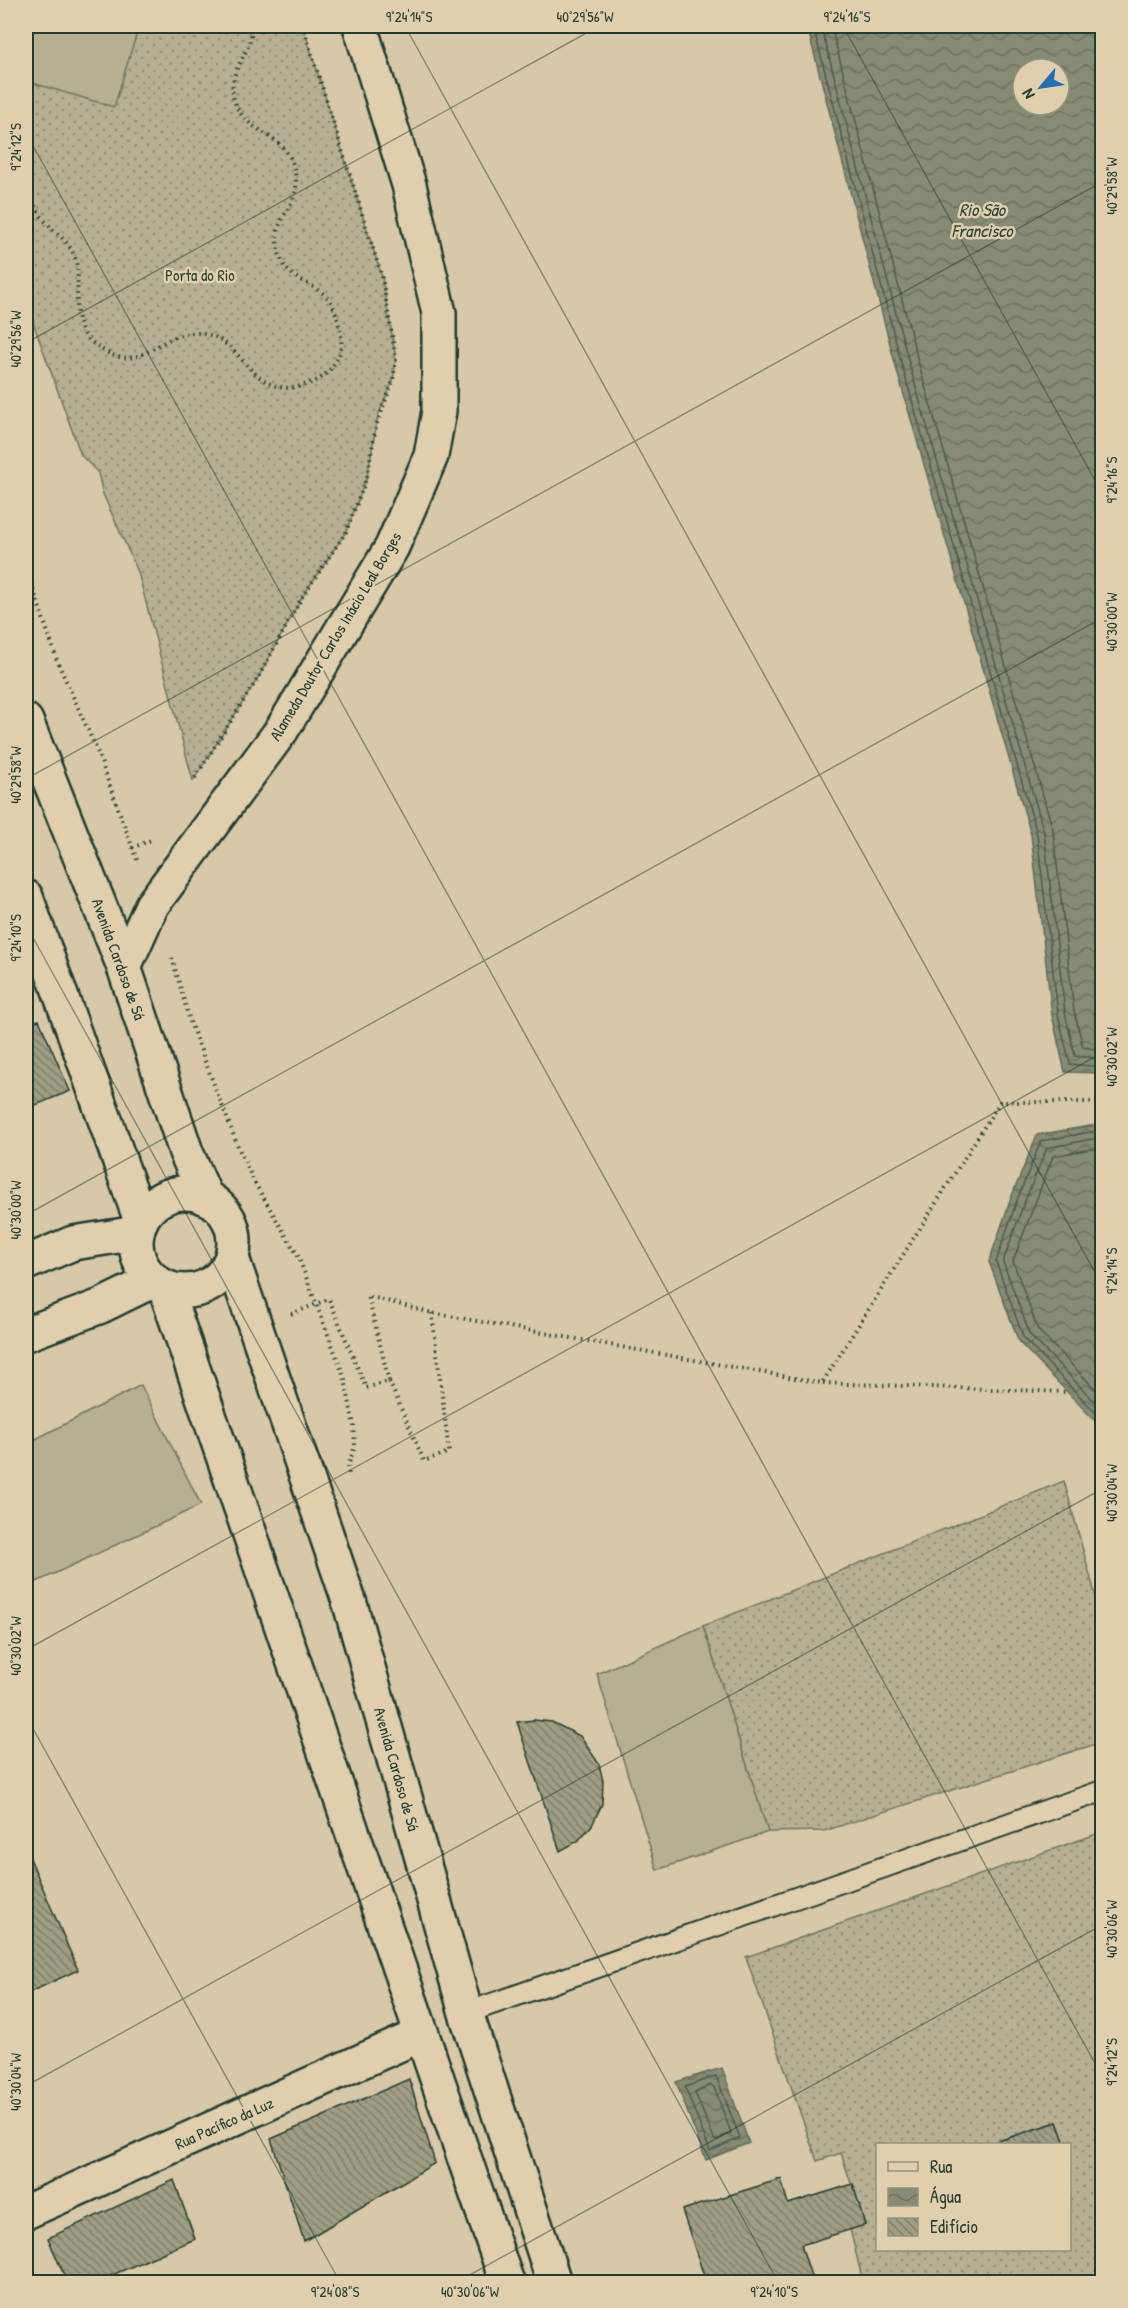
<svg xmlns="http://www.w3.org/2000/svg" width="1128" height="2308" font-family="'Patrick Hand',sans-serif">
<defs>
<pattern id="grass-dots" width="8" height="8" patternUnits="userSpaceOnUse" patternTransform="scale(1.5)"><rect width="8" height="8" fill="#b6af92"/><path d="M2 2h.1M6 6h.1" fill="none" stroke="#939078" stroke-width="1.8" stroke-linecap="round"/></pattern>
<pattern id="water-waves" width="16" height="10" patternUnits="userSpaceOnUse" patternTransform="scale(1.5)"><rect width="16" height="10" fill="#878b75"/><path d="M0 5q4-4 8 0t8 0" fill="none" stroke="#6e7361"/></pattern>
<pattern id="building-back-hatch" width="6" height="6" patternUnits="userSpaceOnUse" patternTransform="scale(1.5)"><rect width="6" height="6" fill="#9f9d83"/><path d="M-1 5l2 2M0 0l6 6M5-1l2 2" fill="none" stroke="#81816c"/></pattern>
</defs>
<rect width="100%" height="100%" fill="#d8c8a7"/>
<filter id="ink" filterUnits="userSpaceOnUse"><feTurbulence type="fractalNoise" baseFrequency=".0167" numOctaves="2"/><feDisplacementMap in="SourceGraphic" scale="12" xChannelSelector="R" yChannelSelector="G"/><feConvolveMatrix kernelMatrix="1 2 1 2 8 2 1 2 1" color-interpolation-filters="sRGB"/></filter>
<g filter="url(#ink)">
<!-- grass -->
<g fill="url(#grass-dots)" stroke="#6a7663" stroke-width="1.5" fill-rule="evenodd">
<path d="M26 26H303L382 277 396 359 393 381 378 416 367 477 346 532 301 599 258 678 193 781 138 572 103 494 98 473 81 455 26 303Z"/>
<path d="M1064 1481 1102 1619V1742L824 1831 768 1832 703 1626Z"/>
<path d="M1102 1832V2282H863L850 2229 865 2225 841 2153 817 2161 746 1957ZM1057 2122 1065 2144H1070V2250H878V2144H989Z"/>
</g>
<!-- pitch -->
<g fill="#b6af92" stroke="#6a7663" stroke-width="1.5">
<path d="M26 26H139L114 107 26 81Z"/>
<path d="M141 1385 201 1505 26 1587V1444Z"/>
<path d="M703 1626 768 1832 657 1870 597 1674Z"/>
</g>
<!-- water -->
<g fill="url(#water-waves)" stroke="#5d6c5b" stroke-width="1.5" fill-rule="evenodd">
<path d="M807 26H1102V1073L1065 1072 1052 1015 1031 835 897 371ZM1023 69H1059V105H1023Z"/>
<path d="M1102 1124V1428L1019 1342 989 1262 1011 1198 1037 1135Z"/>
<path d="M722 2068 749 2143 706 2160 676 2082Z"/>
</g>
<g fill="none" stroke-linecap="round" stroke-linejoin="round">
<!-- shore -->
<g stroke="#495c4e" stroke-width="1.5">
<path d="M813 26 903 369 1037 834 1058 1014 1070 1064 1102 1067"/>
<path d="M821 26 910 367 1044 832 1065 1012 1075 1056 1102 1059"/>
<path d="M831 26 919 365 1053 830 1074 1011 1083 1047 1102 1050"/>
<path d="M1102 1130 1041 1141 1017 1200 996 1262 1024 1339 1102 1419"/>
<path d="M1102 1137 1047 1148 1024 1203 1003 1262 1030 1335 1102 1409"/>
<path d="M1102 1147 1053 1156 1013 1261 1038 1330 1102 1396"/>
<path d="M716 2076 740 2138 710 2151 685 2087Z"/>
<path d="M711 2085 714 2087 731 2133 715 2141 695 2093Z"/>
</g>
</g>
<!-- building -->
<g fill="url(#building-back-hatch)" stroke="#1f3d34" stroke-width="1.5">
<path d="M39 1020 70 1091 26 1109V1024Z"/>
<path d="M534 1720 552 1722 580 1736 599 1764 603 1781 602 1804 592 1825 578 1841 560 1851 517 1722Z"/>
<path d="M26 1849 78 1970 26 1994Z"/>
<path d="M409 2079 435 2163 304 2241 271 2139Z"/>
<path d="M1057 2122 1065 2144H989Z"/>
<path d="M781 2179 788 2204 853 2184 865 2225 801 2245 813 2282H706L682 2210Z"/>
<path d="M174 2180 195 2239 96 2282H67L48 2238Z"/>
</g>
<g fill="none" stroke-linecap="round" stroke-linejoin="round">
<!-- service casing -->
<g stroke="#1f3d34" stroke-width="24">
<path id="service" d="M466 2013 1102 1791"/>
</g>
<!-- minor casing -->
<g stroke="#1f3d34" stroke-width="38">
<path id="minor" d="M26 2212 422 2034"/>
</g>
<!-- tertiary casing -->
<g stroke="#1f3d34" stroke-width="38">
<path id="tertiary" d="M124 967 152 905 281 731 392 547 431 456 439 411V313L409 185 360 26"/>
</g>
<!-- secondary casing -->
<g stroke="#1f3d34" stroke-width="38">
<g id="secondary">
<path d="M26 1263 73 1243 137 1233"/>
<path d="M26 1334 101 1306 154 1280"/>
</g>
</g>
<!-- trunk casing -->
<g stroke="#1f3d34" stroke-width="38">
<g id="trunk">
<path d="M26 721 124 967 186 1152 206 1198"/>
<path d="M26 897 141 1221"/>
<circle cx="185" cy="1242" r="49"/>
<path d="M232 1258 350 1604 466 2013 554 2282"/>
<path d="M165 1287 507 2282"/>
</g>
</g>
<!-- path -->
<g stroke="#1f3d34" stroke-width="4" stroke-dasharray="1.5 4.5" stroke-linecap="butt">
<path d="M26 171C28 190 32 206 45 221 55 233 68 240 74 255 86 285 63 320 94 344 140 380 154 334 194 333 247 331 247 409 313 382 325 378 336 364 340 352 343 341 341 333 338 322 336 316 335 309 332 304 321 283 292 284 282 261 264 220 298 213 296 181 293 127 241 140 233 94 229 68 254 51 251 26"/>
<path d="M26 567 58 663 96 748 137 860"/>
<path d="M195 778 258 678 301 599 346 532 367 477 376 426 393 381 396 359 382 277 303 26"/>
<path d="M132 848 151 840"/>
<path d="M172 958 191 1025 239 1149 253 1180 298 1256 345 1379 354 1426 355 1446 348 1466 349 1476"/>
<path d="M291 1314 329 1299 366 1388 389 1381 424 1461 449 1452 432 1313"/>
<path d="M389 1381 368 1296 432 1313 822 1383 1000 1102H1102"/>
<path d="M823 1383 1067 1392"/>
</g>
<!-- service -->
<use href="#service" stroke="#e0ceac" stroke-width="20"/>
<!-- minor -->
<use href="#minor" stroke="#e0ceac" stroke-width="33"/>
<!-- tertiary -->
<use href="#tertiary" stroke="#e0ceac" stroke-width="33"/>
<!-- secondary -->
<use href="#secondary" stroke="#e0ceac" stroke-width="33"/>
<!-- trunk -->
<use href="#trunk" stroke="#e0ceac" stroke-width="33"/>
</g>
</g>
<!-- ticks -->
<path fill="none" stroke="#1f3d34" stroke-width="1.5" stroke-opacity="0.45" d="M405 26 1102 1285M843 26 1102 493M26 133 1102 2076M26 343 599 26M26 779 1102 182M26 925 778 2282M26 1215 1102 618M26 1650 1102 1053M26 1716 340 2282M26 2086 1102 1489M457 2282 1102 1925"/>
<g text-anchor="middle" stroke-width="5" stroke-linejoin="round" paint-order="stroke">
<!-- park labels -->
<g font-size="16" fill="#274339" stroke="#e0ceac">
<text x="200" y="281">Porta do Rio</text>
</g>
<!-- street labels -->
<g font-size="16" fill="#1f3d34" stroke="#e0ceac">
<text transform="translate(335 636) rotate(-59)" y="6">Alameda Doutor Carlos Inácio Leal Borges</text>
<text transform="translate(119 959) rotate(70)" y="6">Avenida Cardoso de Sá</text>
<text transform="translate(397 1769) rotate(74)" y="6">Avenida Cardoso de Sá</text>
<text transform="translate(224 2123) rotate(-24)" y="6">Rua Pacífico da Luz</text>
</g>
<!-- water labels -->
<g font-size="18" font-style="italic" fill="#29453a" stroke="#e0ceac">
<text x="982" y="216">Rio São<tspan x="982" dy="21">Francisco</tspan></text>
</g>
</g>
<!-- margin -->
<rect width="1128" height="2308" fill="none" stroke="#e0ceac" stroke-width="66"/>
<!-- legend -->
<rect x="876" y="2143" width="195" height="108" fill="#e0ceac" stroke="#93947c" stroke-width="1.5"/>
<rect x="888" y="2162" width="30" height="9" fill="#e0ceac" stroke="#93947c" stroke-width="1.5"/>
<text x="930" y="2173" font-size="18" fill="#1f3d34">Rua</text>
<rect x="888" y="2188" width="30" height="18" fill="url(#water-waves)" stroke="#93947c" stroke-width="1.5"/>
<text x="930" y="2203" font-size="18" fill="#1f3d34">Água</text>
<rect x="888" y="2218" width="30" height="18" fill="url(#building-back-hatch)" stroke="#93947c" stroke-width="1.5"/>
<text x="930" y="2233" font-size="18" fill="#1f3d34">Edifício</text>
<!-- north arrow -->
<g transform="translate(1041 87) rotate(241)"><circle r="28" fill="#e0ceac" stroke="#93947c" stroke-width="1.5"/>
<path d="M0-4.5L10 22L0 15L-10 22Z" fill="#1f6fb2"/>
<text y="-9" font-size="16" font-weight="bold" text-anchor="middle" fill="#1f3d34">N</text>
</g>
<rect x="33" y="33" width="1062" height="2242" fill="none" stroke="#1f3d34" stroke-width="2"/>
<g font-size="15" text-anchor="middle" fill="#1f3d34">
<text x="409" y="22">9°24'14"S</text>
<text x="585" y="22">40°29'56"W</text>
<text x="847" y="22">9°24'16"S</text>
<text transform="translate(16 147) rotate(-90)" y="5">9°24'12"S</text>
<text transform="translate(1112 186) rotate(-90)" y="5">40°29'58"W</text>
<text transform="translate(16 339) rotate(-90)" y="5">40°29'56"W</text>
<text transform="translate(1112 480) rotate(-90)" y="5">9°24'16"S</text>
<text transform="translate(1112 622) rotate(-90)" y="5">40°30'00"W</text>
<text transform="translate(16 775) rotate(-90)" y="5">40°29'58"W</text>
<text transform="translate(16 938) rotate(-90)" y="5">9°24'10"S</text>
<text transform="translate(1112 1057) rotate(-90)" y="5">40°30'02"W</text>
<text transform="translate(16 1210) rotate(-90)" y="5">40°30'00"W</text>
<text transform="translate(1112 1271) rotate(-90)" y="5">9°24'14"S</text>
<text transform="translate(1112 1493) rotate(-90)" y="5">40°30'04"W</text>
<text transform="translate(16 1646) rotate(-90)" y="5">40°30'02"W</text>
<text transform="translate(1112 1929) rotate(-90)" y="5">40°30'06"W</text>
<text transform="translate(1112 2062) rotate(-90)" y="5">9°24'12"S</text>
<text transform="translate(16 2082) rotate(-90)" y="5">40°30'04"W</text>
<text x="335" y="2297">9°24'08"S</text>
<text x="470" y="2297">40°30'06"W</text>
<text x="774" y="2297">9°24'10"S</text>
</g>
</svg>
